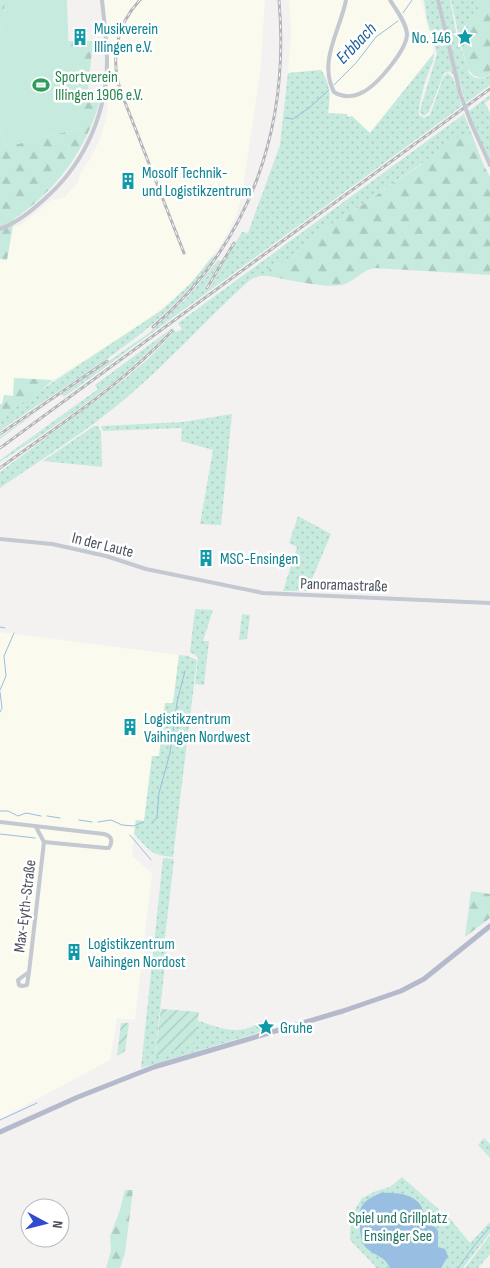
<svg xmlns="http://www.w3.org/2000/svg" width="490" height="1268" font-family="'Sofia Sans Condensed',sans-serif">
<defs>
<pattern id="grass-dots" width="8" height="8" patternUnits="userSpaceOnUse" patternTransform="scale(1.25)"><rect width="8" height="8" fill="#c6eadd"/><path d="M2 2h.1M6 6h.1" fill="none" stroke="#accac0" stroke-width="1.8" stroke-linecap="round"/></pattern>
<pattern id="forest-firs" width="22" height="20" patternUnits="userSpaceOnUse" patternTransform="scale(1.25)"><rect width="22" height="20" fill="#c6eadd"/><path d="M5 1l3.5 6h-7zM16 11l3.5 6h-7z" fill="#accac0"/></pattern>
<pattern id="garden-furrows" width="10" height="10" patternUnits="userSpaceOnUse" patternTransform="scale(1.25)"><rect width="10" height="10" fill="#c6eadd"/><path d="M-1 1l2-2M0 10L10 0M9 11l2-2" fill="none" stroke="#accac0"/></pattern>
</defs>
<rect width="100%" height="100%" fill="#f3f2f1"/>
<!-- commercial -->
<g fill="#fafaee">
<path d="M103 0H265L260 73 242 194 237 214 222 243 192 282 176 298 131 331 53 380 15 378 13 396 4 395 2 404H0V259L7 260 13 228 21 225 53 198 54 200 65 197 78 182 80 174 91 157 100 139 107 115 109 62Z"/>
<path d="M289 0H421L434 53 370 133 352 117H348L328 113 331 94 321 70 288 73 291 32Z"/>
<path d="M0 632 179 655 173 703H165L159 757 152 756 144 821 135 820 132 856 152 873 135 1020 117 1018 110 1060 0 1119Z"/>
</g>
<!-- grass -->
<g fill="url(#grass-dots)">
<path d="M424 0H436L454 76 450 71 444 73 429 112 424 116 420 113V110L437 54 427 20Z"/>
<path d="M440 0H450L456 32 469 73C475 80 482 80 490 75V85L466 103 457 73Z"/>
<path d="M451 0H479L461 45Z"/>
<path d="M434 53C434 62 430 68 427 76 424 85 418 106 419 115L424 118 430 115 443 78 447 73C457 78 458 96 462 106L89 379 64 397 61 394 0 439V437L149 333 186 299 218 260 222 261 205 287 209 289 242 232 248 233 280 145 288 73 321 70C331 84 330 97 328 113L347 114 348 117 352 116 370 133Z"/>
<path d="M490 95V99L485 103 490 113V161L472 122 469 111Z"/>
<path d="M464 114 470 130 359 207 319 232 302 247 292 258 271 267 268 276H259L250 280C207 318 169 362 125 399 86 432 42 459 0 488V472L126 378 148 359 173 333 170 330C121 383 60 423 0 462V460L98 389 95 385 172 328 176 332 182 329 178 323Z"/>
<path d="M216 255C164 333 75 377 0 431V417L162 310 192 282 212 257Z"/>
<path d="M232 414 221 525 200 524 213 450 181 441 182 428 103 431 101 426 183 422Z"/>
<path d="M94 426H98L101 432 102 467 43 461Z"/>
<path d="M298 516 331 534 307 591H283L297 547 289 543Z"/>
<path d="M195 609 213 610 203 641H209L204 685 195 684 198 657 190 652Z"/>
<path d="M242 614 250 615 247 639 239 640Z"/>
<path d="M179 655 188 656 197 660 173 857C149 855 150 850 134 834L136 820 144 821 152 756H159L165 703H173Z"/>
<path d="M163 858 174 859 164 946 167 947 155 1055 195 1039 198 1021C213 1025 228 1033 245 1029 255 1027 259 1019 270 1024L271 1029 141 1068Z"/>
<path d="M484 1138 490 1144V1158L478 1145Z"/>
<path d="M402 1177 451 1220 470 1243 490 1222V1233L463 1268H375V1266L350 1240 351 1216 362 1198 376 1191 390 1187Z"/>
<path d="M490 1235V1254L478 1268H465Z"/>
</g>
<!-- forest -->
<g fill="url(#forest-firs)">
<path d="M0 0H5L4 21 0 32Z"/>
<path d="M479 0H490V75L481 78 473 75 468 69 461 45Z"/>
<path d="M68 41H93L87 99 100 101C85 151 57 190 14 219L7 260 0 259V128L6 147 80 128V70L69 57Z"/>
<path d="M470 130 484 166 490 177V275L375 268C362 270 356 280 345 284 329 290 286 279 268 276L270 267 292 258 302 247 319 232 359 207 422 164 442 146Z"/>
<path d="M14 378 53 380 35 395 0 417V404H2L4 395 13 396Z"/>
<path d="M471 891 490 894V918L465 937Z"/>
<path d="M125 1190H133L125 1253 120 1268H106L111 1251 110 1236 120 1210Z"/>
</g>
<!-- garden -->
<g fill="url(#garden-furrows)">
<path d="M161 1008 163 1009 199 1012 195 1042 190 1046 155 1056Z"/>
<path d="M121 1023H129L125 1051 117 1056Z"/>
</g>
<!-- pitch -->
<path fill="#c6eadd" d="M5 0H67L69 57 80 70 84 100 83 121 80 128 6 147 0 128V32L4 21Z"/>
<!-- water -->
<path fill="#98bfe2" d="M381 1193C396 1192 419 1194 423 1211 424 1215 423 1220 424 1223L435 1227 438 1231V1247L445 1249 448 1256 441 1268H390C384 1254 372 1256 364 1245 361 1241 361 1235 360 1230 357 1208 361 1201 381 1193Z"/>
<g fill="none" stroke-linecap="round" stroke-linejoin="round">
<!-- stream -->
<g stroke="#98bfe2" stroke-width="1">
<path d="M403 13 412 0"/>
<path d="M334 85 356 63 376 37 398 21"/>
<path d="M285 118 293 119 310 107 329 90"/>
<path d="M0 627 5 628"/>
<path d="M0 690 6 676 4 656 14 633"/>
<path d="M0 692 2 708 0 712"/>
<path d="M0 811H8L18 816 26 813 41 816"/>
<path d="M47 816 60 818"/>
<path d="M79 820 92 822"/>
<path d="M98 822 111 820 122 825 134 826 143 822"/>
<path d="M152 823 157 817 159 793 170 753 177 702 185 671"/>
<path d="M0 834 35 838"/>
<path d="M130 835 151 860"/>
<path d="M0 1120 37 1103"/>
<path d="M458 1268 474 1246 490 1227"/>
</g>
<!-- minor -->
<g stroke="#c3c8d1" stroke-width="4">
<path d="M346 0C340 31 318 61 334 92 343 98 355 97 363 92 377 85 407 50 407 34 406 22 396 10 390 0"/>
<path d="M438 0 460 93"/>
<path d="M471 123 490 165"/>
<path d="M0 229C19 222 35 208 50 194 86 160 107 111 107 61 107 41 104 20 102 0"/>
<path d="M0 539 52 544 106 556 146 569 263 593 490 603"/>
<path d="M0 822 104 834C112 836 113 841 109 848H106L44 842"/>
<path d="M36 827 44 842"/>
<path d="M29 972 27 985 22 986 19 985 18 980 29 972 44 842"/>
</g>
<!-- major -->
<path stroke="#b4bacc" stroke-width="5" d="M0 1132 78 1097 154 1067 343 1011 401 991 424 979 490 926"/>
<!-- rail casing -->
<g stroke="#b4b5ba" stroke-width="3">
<g id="rail">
<path d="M140 0C116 25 110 59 121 92L184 253"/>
<path d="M207 288 234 243"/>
<path d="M153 327C251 243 290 127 279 0"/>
<path d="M0 434 107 361"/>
<path d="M0 448 490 89"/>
<path d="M0 468C59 425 122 385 172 331"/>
</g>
</g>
<!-- rail -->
<use href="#rail" stroke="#fff" stroke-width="1" stroke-dasharray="4" stroke-linecap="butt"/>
<!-- minor-bridge -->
<path stroke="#c3c8d1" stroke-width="4" d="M460 93 471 123"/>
</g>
<!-- icons -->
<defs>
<g id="building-bare" transform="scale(1.35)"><path d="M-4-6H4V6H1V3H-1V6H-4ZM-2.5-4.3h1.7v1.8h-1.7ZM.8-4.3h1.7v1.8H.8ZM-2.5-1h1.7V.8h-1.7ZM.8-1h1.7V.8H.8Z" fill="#0f9aa8" stroke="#fff" stroke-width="2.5" paint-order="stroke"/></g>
<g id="sight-bare" transform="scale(1.35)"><path d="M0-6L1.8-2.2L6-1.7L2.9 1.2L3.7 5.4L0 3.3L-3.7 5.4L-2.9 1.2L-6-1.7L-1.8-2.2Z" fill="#0f9aa8" stroke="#fff" stroke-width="2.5" paint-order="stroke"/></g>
<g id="stadium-bare" transform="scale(1.35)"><path d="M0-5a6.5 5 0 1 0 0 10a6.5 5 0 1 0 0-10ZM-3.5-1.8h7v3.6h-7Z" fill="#2e9e5b" stroke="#fff" stroke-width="2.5" paint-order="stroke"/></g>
</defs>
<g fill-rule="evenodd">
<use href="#building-bare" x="80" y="37"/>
<use href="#sight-bare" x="465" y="37"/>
<use href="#stadium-bare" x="41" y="85"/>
<use href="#building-bare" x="128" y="181"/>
<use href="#building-bare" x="206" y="558"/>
<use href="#building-bare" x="130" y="727"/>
<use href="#building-bare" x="74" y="952"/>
<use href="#sight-bare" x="266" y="1027"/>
</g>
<g text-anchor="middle" stroke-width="5" stroke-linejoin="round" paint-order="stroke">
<!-- culture labels -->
<g font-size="16" fill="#0d838f" stroke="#fff" text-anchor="start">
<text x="94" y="34">Musikverein<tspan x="94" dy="18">Illingen e.V.</tspan></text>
<text x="451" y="43" text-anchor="end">No. 146</text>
<text x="142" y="178">Mosolf Technik-<tspan x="142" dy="18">und Logistikzentrum</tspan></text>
<text x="220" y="564">MSC-Ensingen</text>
<text x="144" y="724">Logistikzentrum<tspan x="144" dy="18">Vaihingen Nordwest</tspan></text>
<text x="88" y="949">Logistikzentrum<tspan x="88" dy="18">Vaihingen Nordost</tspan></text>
<text x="280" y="1033">Gruhe</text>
</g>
<!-- leisure labels -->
<g font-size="16" fill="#27864d" stroke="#fff" text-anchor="start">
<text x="55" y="82">Sportverein<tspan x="55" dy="18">Illingen 1906 e.V.</tspan></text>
</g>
<!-- street labels -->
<g font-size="16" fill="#4b505c" stroke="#fff">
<text transform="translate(103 544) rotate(14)" y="6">In der Laute</text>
<text transform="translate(344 584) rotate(2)" y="6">Panoramastraße</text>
<text transform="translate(24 906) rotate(-83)" y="6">Max-Eyth-Straße</text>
</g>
<!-- park labels -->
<g font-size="16" fill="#237662" stroke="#fff">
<text x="398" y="1223">Spiel und Grillplatz<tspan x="398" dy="18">Ensinger See</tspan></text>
</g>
<!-- water labels -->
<g font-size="18" font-style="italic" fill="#1f619b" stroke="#fff">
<text transform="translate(356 43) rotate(-46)" y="6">Erbbach</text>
</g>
</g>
<!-- north arrow -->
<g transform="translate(45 1223) rotate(97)"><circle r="24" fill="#ffffff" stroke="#b7b9be"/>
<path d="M0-4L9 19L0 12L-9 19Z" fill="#304cce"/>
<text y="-8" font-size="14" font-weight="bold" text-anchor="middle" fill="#4b505c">N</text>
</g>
</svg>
